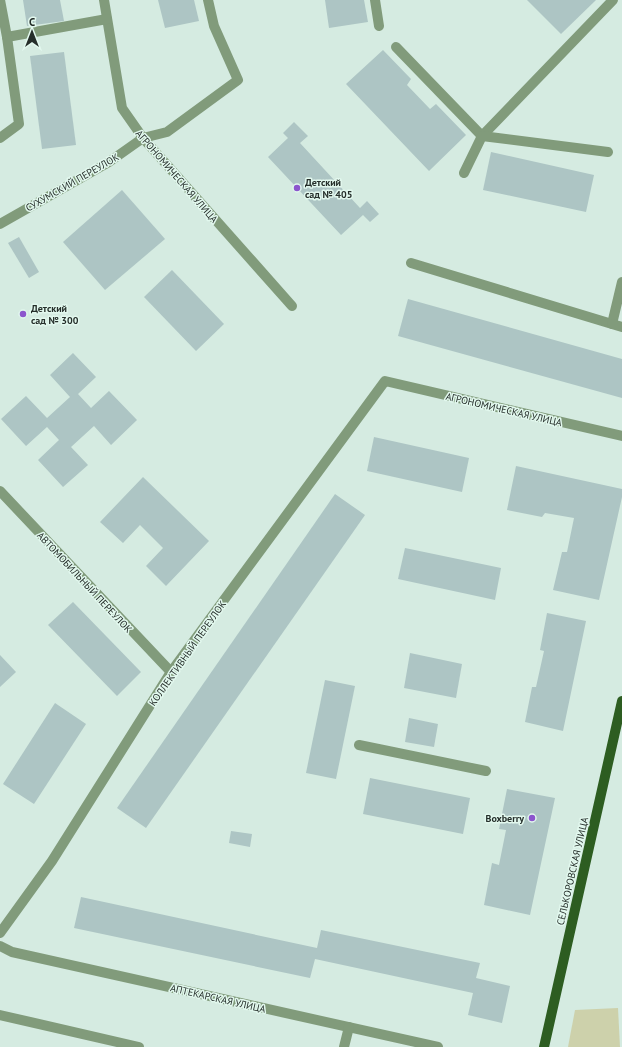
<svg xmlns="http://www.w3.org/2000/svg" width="622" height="1047" font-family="'PT Sans',sans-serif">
<rect width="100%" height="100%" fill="#d5ebe1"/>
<!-- green -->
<path fill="#cdd1ab" d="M618 1008 620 1047H568L575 1010Z"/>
<!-- building -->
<g fill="#adc5c4">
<path d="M23 0H60L64 21 27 26Z"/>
<path d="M158 0H194L199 21 165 28Z"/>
<path d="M325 0H364L368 22 329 28Z"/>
<path d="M527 0H596L561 34Z"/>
<path d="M383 50 411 79 407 85 430 109 436 104 466 135 429 171 346 84Z"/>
<path d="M64 52 76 145 42 149 30 56Z"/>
<path d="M294 122 308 136 300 143 360 208 367 201 379 214 370 222 363 215 341 235 268 157 288 138 283 133Z"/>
<path d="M491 152 594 175 586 212 483 190Z"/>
<path d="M122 190 165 239 105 290 63 242Z"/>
<path d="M19 237 39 272 29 278 8 243Z"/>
<path d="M172 270 224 324 196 351 144 297Z"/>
<path d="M408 299 622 359V398L398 336Z"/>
<path d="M73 353 96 377 78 394 91 408 109 391 137 420 111 445 94 426 71 447 88 465 63 487 38 460 59 440 47 427 26 446 1 419 26 396 47 418 70 397 50 375Z"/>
<path d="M374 437 469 458 462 492 367 471Z"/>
<path d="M516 466 622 489V497L599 600 553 590 562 552H567L574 518 545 513 542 517 507 510Z"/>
<path d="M143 477 209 541 166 586 146 566 163 548 140 525 123 543 100 522Z"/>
<path d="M335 494 365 515 146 828 117 808Z"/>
<path d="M405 548 501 568 495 600 398 579Z"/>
<path d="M73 602 141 672 117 696 48 625Z"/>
<path d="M547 613 586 621 563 731 525 722 532 687H536L544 651 540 650Z"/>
<path d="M410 653 462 664 456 698 404 688Z"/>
<path d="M0 655 16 672 0 687Z"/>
<path d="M325 680 355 686 336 779 306 773Z"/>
<path d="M55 703 86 724 34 804 3 784Z"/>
<path d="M409 718 438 724 434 747 405 742Z"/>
<path d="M370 778 470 798 463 834 363 814Z"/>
<path d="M507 789 555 798 530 915 484 905 492 863 499 865 506 830 499 829Z"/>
<path d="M231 831 252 834 250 847 229 843Z"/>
<path d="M81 897 317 948 321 930 480 963 476 978 510 986 502 1023 468 1015 473 993 315 959 310 978 74 928Z"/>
</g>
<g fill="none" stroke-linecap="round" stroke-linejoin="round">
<!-- minor -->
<g stroke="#819b7b" stroke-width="10">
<path d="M104 0 122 108 143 138 292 306"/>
<path d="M375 0 379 26"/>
<path d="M7 37 107 19"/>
<path d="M396 47 482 136 613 0"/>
<path d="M0 138 19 124 7 37 0 0"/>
<path d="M464 173 482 136 608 152"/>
<path d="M0 224 109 162 143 138 167 132 238 80 214 26 208 0"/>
<path d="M411 263 612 324 622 282"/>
<path d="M612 324 622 327"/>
<path d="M0 491 171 672"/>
<path d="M359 745 486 771"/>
<path d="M0 933 52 861 171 672 385 381 622 436"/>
<path d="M0 946 12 952 438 1047"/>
<path d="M0 1015 139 1047"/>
<path d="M344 1047 349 1027"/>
</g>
<!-- major -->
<path stroke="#2d5d21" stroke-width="10" d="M544 1047 622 701"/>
</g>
<!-- markers -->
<g fill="#8c55cd" stroke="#e2f8ee" stroke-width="1.5">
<circle cx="297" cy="188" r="4"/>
<circle cx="23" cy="314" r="4"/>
<circle cx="532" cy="818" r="4"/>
</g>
<g text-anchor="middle" stroke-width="3" stroke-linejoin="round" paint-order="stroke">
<!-- street labels -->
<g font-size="10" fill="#252e2a" stroke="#e2f8ee">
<text transform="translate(177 176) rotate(49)" y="4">АГРОНОМИЧЕСКАЯ УЛИЦА</text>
<text transform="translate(72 182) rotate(-30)" y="4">СУХУМСКИЙ ПЕРЕУЛОК</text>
<text transform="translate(504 409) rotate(13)" y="4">АГРОНОМИЧЕСКАЯ УЛИЦА</text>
<text transform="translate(85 582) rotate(47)" y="4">АВТОМОБИЛЬНЫЙ ПЕРЕУЛОК</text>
<text transform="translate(187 653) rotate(-55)" y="4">КОЛЛЕКТИВНЫЙ ПЕРЕУЛОК</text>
<text transform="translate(572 871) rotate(-77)" y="4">СЕЛЬКОРОВСКАЯ УЛИЦА</text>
<text transform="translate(218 998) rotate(13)" y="4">АПТЕКАРСКАЯ УЛИЦА</text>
</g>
<!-- poi labels -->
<g font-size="10" font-weight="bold" fill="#252e2a" stroke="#e2f8ee" text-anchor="start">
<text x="305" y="186">Детский<tspan x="305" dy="12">сад № 405</tspan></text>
<text x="31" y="312">Детский<tspan x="31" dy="12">сад № 300</tspan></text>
<text x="524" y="822" text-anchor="end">Boxberry</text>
</g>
</g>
<!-- north arrow -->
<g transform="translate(32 32)" stroke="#e2f8ee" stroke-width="3" paint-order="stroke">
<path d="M0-3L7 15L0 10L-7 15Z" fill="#252e2a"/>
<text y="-6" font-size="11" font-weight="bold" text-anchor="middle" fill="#252e2a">С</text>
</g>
</svg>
